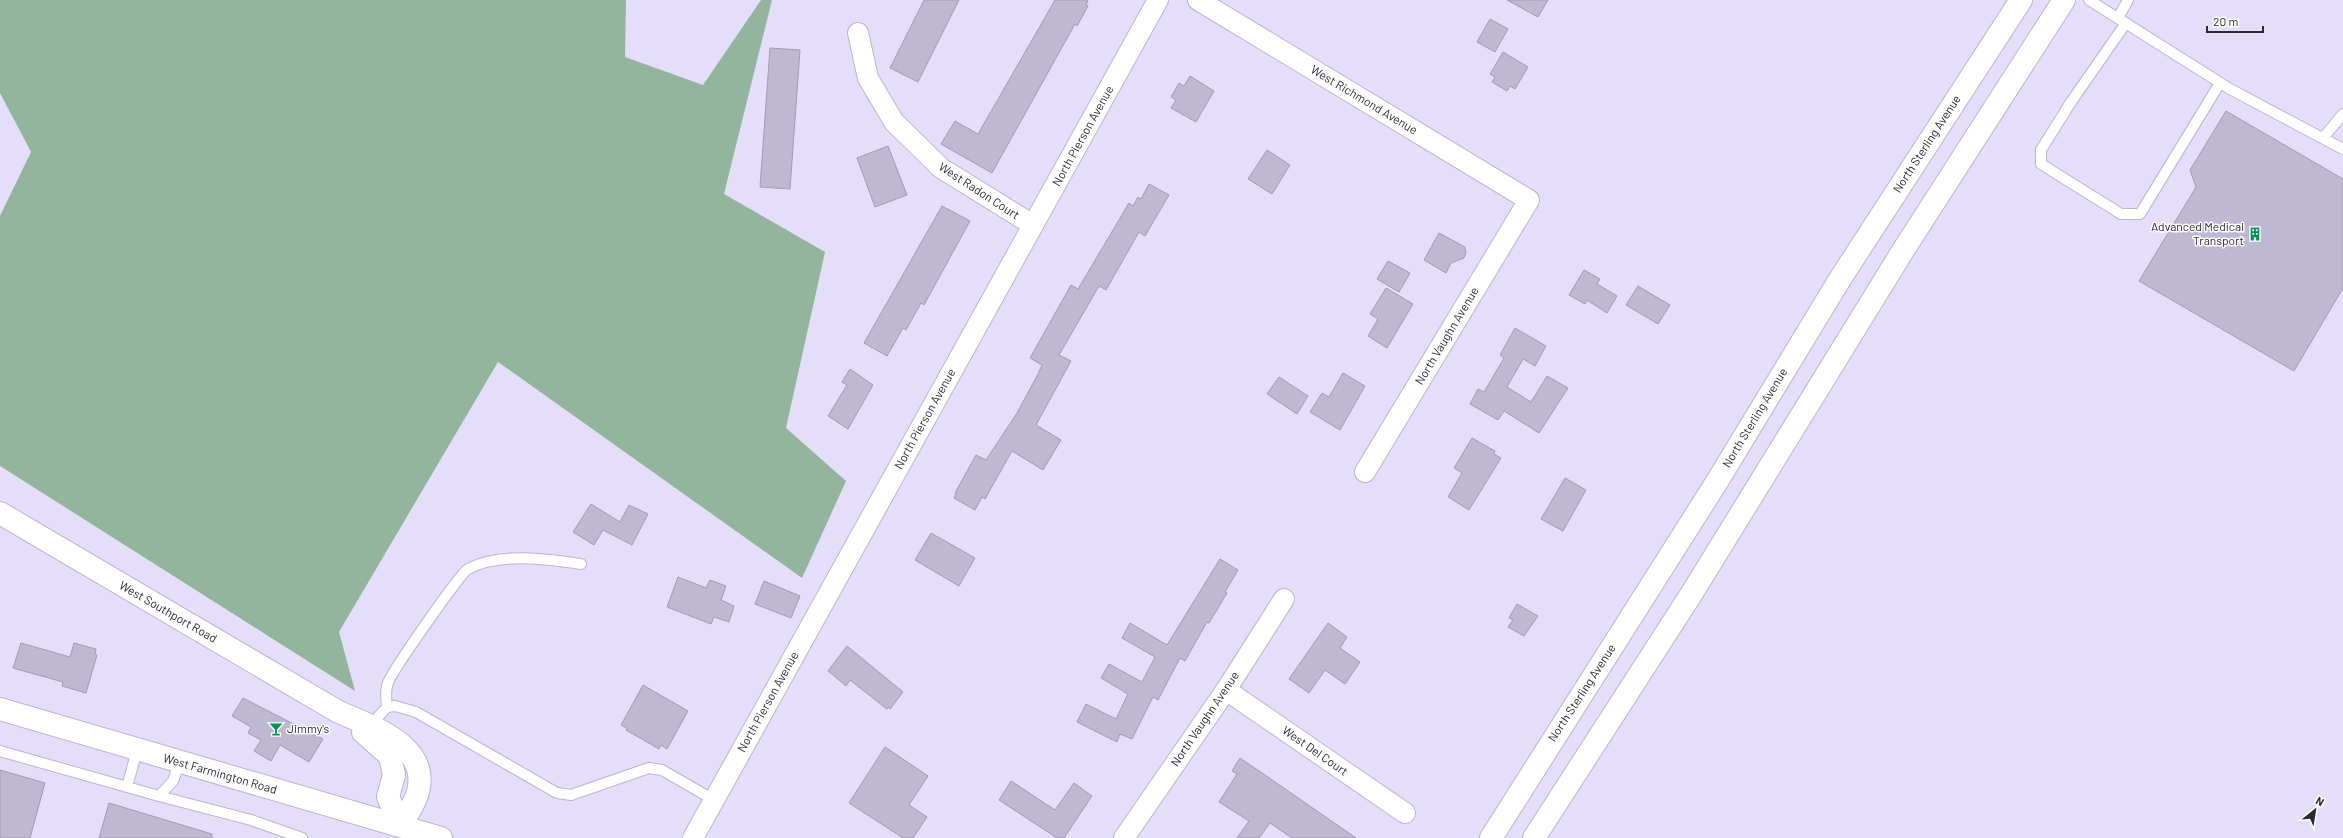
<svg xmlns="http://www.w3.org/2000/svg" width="2343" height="838" font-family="Barlow,sans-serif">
<rect width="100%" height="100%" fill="#e5defa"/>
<!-- forest -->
<path fill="#93b59e" d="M0 0H626L625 57 703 85 761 0H772L724 194 825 252 786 428 846 481 802 578 498 362 339 632 355 691 0 466V216L31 152 0 93Z"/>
<!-- building -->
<g fill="#bfb8d3" stroke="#a29bb5">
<path d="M924 0H959L918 82 890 68Z"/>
<path d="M1055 0H1088L1086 5 1088 6 1077 26 1075 24 992 173 941 144 955 121 978 134Z"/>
<path d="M1507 0H1548L1538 17Z"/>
<path d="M1490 19 1508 29 1495 52 1477 42Z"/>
<path d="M770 48 800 50 790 189 760 187Z"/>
<path d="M1503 52 1528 67 1515 89 1510 86 1507 91 1492 82 1495 77 1490 74Z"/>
<path d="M1190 76 1214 91 1196 122 1171 108 1176 100 1171 97 1179 83 1184 86Z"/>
<path d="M2226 111 2343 179V288L2294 371 2139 281 2196 187 2190 170Z"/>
<path d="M888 146 907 195 875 207 857 158Z"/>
<path d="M1267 150 1290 165 1272 194 1248 179Z"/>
<path d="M1149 184 1169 195 1145 236 1139 232 1106 290 1099 286 1059 355 1071 361 1036 425 1061 440 1043 470 1012 451 985 499 982 497 975 510 954 498 956 494 955 493 976 455 986 460 1017 413 1038 374 1042 365 1030 358 1071 285 1078 289 1129 203 1133 206 1138 197 1141 199Z"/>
<path d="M942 206 970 221 924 305 921 303 906 330 903 328 887 356 864 343Z"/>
<path d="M1439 233 1465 247 1466 253 1464 258 1451 263 1446 273 1424 260Z"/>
<path d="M1388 261 1410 273 1399 292 1377 279Z"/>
<path d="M1584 270 1600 279 1597 284 1617 296 1607 313 1587 300 1585 304 1569 295Z"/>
<path d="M1638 286 1670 305 1658 324 1626 305Z"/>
<path d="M1386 288 1413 304 1387 348 1368 336 1378 319 1370 314Z"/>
<path d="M1515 328 1546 346 1535 366 1523 359 1507 387 1531 402 1547 376 1568 388 1539 433 1504 411 1498 420 1470 404 1478 389 1484 392 1504 358 1500 355Z"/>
<path d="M850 369 873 385 848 429 828 416 847 385 842 382Z"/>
<path d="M1343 373 1365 386 1340 430 1310 412 1322 393 1329 397Z"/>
<path d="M1279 377 1308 396 1297 414 1267 394Z"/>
<path d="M1472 438 1495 451 1494 454 1501 458 1469 510 1448 497 1462 473 1454 468Z"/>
<path d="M1565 478 1586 490 1563 531 1541 519Z"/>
<path d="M591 504 620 522 629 505 648 514 632 545 603 530 594 545 573 532Z"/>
<path d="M931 533 975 558 959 586 915 560Z"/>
<path d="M1220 559 1238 570 1225 592 1227 593 1209 623 1207 622 1185 661 1180 658 1158 700 1153 697 1132 739 1120 734 1117 742 1077 722 1086 704 1116 719 1128 694 1101 678 1109 664 1142 682 1155 657 1122 638 1130 623 1167 645Z"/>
<path d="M678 577 706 588 710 580 726 586 721 600 734 606 729 622 714 617 711 624 667 607Z"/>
<path d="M764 581 800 596 791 618 755 604Z"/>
<path d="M1517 604 1538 616 1524 636 1508 627 1513 620 1509 618Z"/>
<path d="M1328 623 1347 637 1340 648 1360 662 1345 684 1325 670 1309 693 1289 679Z"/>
<path d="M21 643 70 657 74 643 96 649 95 654 97 655 86 693 62 686 63 682 13 668Z"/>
<path d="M847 646 903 692 890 709 889 707 887 709 850 680 846 686 828 671Z"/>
<path d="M643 685 688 711 667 749 661 745 659 749 626 730 627 728 621 725Z"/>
<path d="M243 698 323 739 309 762 280 745 271 761 254 751 261 740 248 733 251 727 232 716Z"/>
<path d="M885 747 928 776 909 805 927 817 913 838H903L849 803Z"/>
<path d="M1240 758 1265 775 1356 838H1292L1270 823 1259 838H1237L1249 821 1219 802 1237 774 1232 771Z"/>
<path d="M0 770 45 783 30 838H0Z"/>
<path d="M1011 781 1055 810 1074 783 1092 796 1064 838H1057L999 800Z"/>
<path d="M109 803 212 834V838H99Z"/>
</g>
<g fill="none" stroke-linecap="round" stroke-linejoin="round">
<!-- service casing -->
<g stroke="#bbb4cf" stroke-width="12">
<g id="service">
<path d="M2089 0 2230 89 2343 149"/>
<path d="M2118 18 2128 0"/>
<path d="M2126 23 2071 102 2041 150V164L2121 214H2140L2220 83"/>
<path d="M2323 138 2343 114"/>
<path d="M387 707C386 699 385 690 388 683 390 674 461 572 468 569 500 552 547 559 581 564"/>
<path d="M370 726 387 707 395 706 416 712 557 793 571 795 649 768 662 770 714 800"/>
<path d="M0 751 159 796 173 781 180 762"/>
<path d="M127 787 137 750"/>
<path d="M159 796 251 820 302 838"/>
</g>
</g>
<!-- minor casing -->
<g stroke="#bbb4cf" stroke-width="22">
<g id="minor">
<path d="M1198 0 1529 200 1365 472"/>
<path d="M858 33 868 78 894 122 941 168 1033 225"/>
<path d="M1226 690 1405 813"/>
<path d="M693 838 1158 0"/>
<path d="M1124 838 1226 690 1284 599"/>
</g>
</g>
<!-- secondary casing -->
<g stroke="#bbb4cf" stroke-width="24">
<g id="secondary">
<path d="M0 513 337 711C371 727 430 744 418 792 415 804 406 815 401 826"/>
<path d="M0 709 441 838"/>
<path d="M363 732 390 756 394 775 388 797 401 826"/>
<path d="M1491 838 1718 480 1840 279 2021 0"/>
<path d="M1534 838 1692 593 1904 249 2064 0"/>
</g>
</g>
<!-- service -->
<use href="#service" stroke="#fff" stroke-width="10"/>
<!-- minor -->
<use href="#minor" stroke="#fff" stroke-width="20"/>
<!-- secondary -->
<use href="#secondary" stroke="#fff" stroke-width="22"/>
</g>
<!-- icons -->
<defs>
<g id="building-bare" transform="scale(1.08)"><path d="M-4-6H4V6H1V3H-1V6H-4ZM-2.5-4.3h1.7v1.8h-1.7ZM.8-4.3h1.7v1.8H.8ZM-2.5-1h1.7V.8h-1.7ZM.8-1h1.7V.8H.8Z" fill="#019455" stroke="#fff" stroke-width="2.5" paint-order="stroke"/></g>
<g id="bar-bare" transform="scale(1.08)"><path d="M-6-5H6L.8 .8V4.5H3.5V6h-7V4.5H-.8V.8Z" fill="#019455" stroke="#fff" stroke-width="2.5" paint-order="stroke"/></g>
</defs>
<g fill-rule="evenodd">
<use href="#building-bare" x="2255" y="234"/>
<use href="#bar-bare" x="276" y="729"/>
</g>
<g text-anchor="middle" stroke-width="3" stroke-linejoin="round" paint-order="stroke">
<!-- street labels -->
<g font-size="12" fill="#2c2934" stroke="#fff">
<text transform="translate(1364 100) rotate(31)" y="4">West Richmond Avenue</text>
<text transform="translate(1083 136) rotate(-61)" y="4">North Pierson Avenue</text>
<text transform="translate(1927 144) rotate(-57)" y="4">North Sterling Avenue</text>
<text transform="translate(979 191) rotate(33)" y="4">West Radon Court</text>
<text transform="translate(1447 336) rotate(-59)" y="4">North Vaughn Avenue</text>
<text transform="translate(1755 418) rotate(-59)" y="4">North Sterling Avenue</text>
<text transform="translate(925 419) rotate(-61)" y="4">North Pierson Avenue</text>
<text transform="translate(168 612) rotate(30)" y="4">West Southport Road</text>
<text transform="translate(1582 693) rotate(-57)" y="4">North Sterling Avenue</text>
<text transform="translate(768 702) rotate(-61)" y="4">North Pierson Avenue</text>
<text transform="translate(1205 719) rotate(-56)" y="4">North Vaughn Avenue</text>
<text transform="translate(1315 751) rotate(35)" y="4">West Del Court</text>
<text transform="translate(220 774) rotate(16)" y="4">West Farmington Road</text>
</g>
<!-- poi labels -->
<g font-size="12" fill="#2c2934" stroke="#fff" text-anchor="end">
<text x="2244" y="231">Advanced Medical<tspan x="2244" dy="14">Transport</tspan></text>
<text x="287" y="733" text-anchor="start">Jimmy's</text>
</g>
</g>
<!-- north arrow -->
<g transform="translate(2315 810) rotate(30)" stroke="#ffffff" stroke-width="3" paint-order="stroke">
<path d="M0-3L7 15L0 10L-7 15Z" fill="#2c2934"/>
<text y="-6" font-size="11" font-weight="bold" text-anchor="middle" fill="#2c2934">N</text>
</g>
<!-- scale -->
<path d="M2207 26v6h56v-6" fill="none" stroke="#2c2934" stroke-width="2"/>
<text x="2213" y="26" font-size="12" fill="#2c2934" stroke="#ffffff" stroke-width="3" paint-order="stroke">20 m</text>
</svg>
